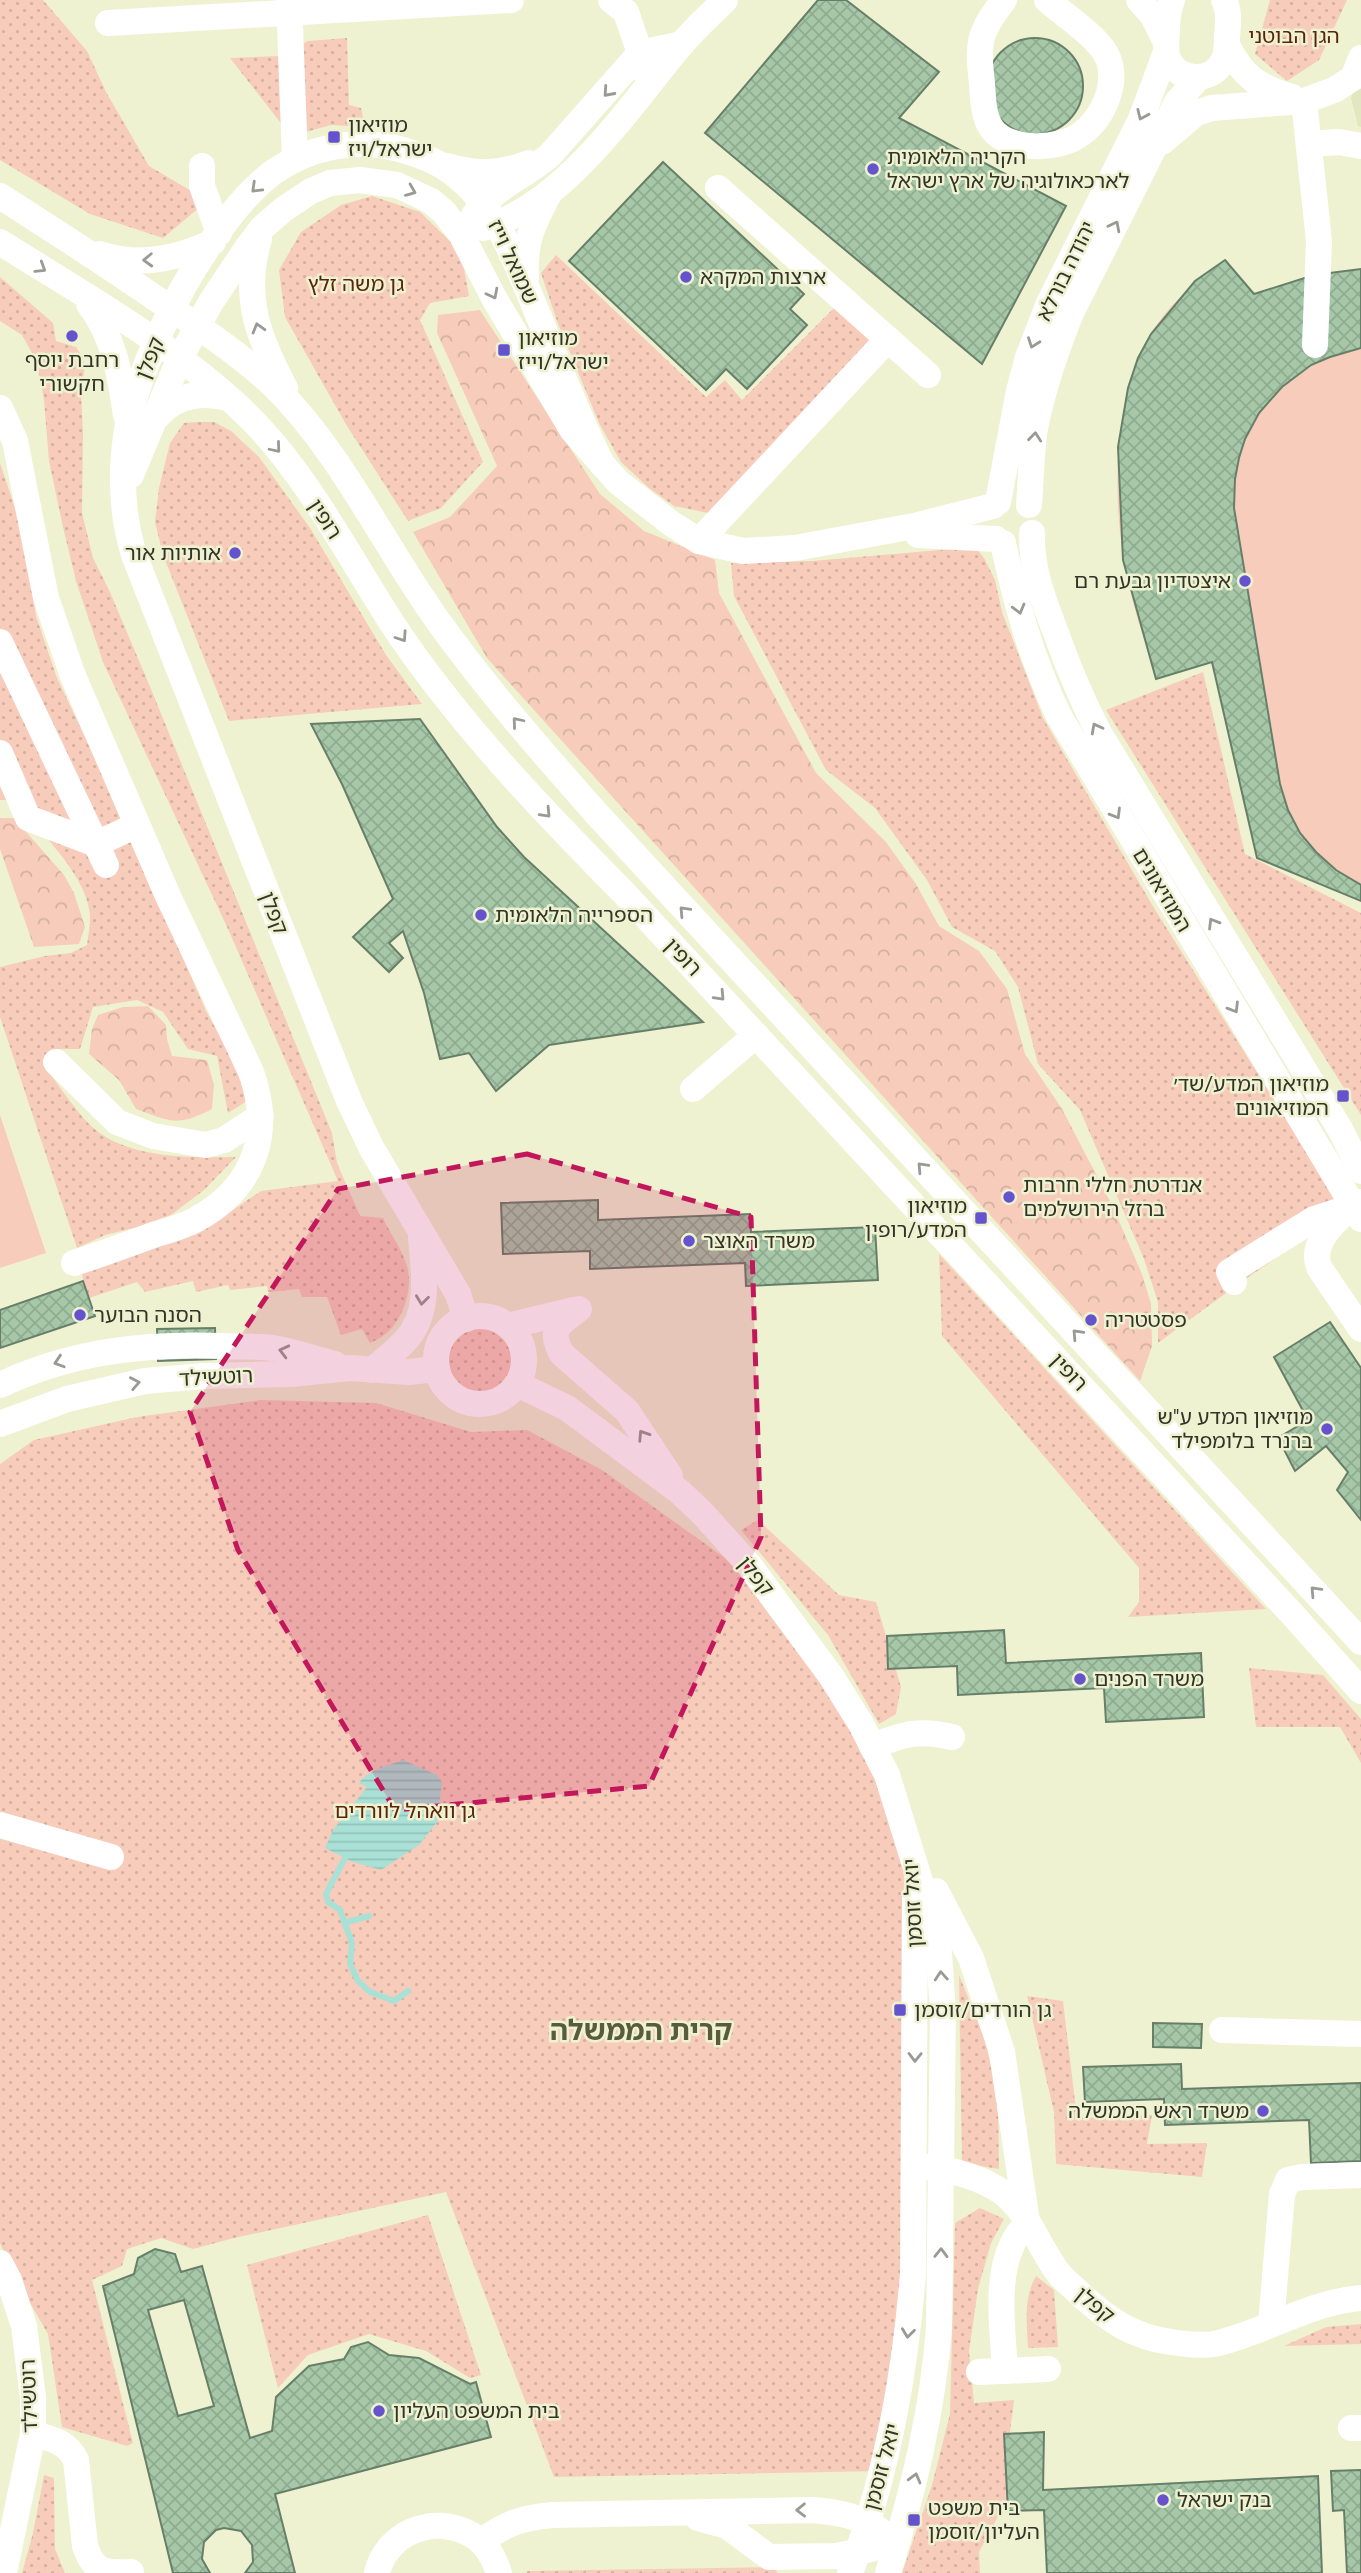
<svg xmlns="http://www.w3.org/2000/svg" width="1361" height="2573" font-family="Roboto,'Noto Sans Hebrew',sans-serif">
<defs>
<pattern id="forest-crowns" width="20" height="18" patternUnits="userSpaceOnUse" patternTransform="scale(1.75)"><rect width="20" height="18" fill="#f7ccbb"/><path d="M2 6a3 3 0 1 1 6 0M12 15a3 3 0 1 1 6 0" fill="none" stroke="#d4b0a1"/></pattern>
<pattern id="park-dots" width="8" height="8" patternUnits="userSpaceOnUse" patternTransform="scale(1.75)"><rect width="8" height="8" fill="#f7ccbb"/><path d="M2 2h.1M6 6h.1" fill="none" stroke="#d4b0a1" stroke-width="1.8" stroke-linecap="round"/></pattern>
<pattern id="water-rules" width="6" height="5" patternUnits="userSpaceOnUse" patternTransform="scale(1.75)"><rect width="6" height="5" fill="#aae1d6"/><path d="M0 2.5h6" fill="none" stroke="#93c2b8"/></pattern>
<pattern id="building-cross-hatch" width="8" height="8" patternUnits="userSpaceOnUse" patternTransform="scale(1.75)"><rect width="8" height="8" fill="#a6c8a8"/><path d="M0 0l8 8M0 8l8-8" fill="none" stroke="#8fac91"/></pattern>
</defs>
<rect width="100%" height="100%" fill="#eff2d1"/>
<!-- built -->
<path fill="#e3e7bf" d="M1361 70V127L1358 126 1351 98Z"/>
<!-- grass -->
<g fill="#f7ccbb">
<path d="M1225 260 1254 294 1314 275 1361 269V901L1257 858 1212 662 1156 679C1145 640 1130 600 1124 560 1112 493 1114 394 1150 335 1168 305 1197 280 1225 260Z"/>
<path d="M0 1115 46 1253 0 1268Z"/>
</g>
<!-- forest -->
<g fill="url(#forest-crowns)">
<path d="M480 310 600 494 644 531 715 560 719 593 816 773 886 842 916 884 939 926 979 951 1007 989 1025 1054 1062 1109 1112 1205 1142 1274 1151 1304 1152 1346 1140 1381 487 658 413 532 450 517 497 466 437 333 438 315Z"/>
<path d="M0 818H14L64 875 74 893 85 927 79 944 34 947 0 849Z"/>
<path d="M148 1006 166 1025 167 1039 172 1056 207 1060 214 1085 212 1109C177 1127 171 1122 136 1109L119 1080 89 1054 92 1029 98 1015 123 1007Z"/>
</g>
<!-- park -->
<g fill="url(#park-dots)">
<path d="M0 0H43L87 51 106 92 149 166 203 198 200 207 163 238 90 214 0 160Z"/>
<path d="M1270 0H1347L1319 60 1287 81 1255 54Z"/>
<path d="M347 38 349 105 361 108 365 127 331 125 291 136 230 58 280 56 308 41Z"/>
<path d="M372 196 420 212 461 252 469 296 430 303 420 320 483 462 441 508 408 521 347 426 285 317 279 270 301 232 341 205Z"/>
<path d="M556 255 706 397 725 380 742 400 837 305 875 340 708 513 674 506 649 488 621 462 599 423 557 321 541 273Z"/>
<path d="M0 277 53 323 56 341 76 347 82 356 85 366 81 392 83 434 82 513 93 558 109 590 151 689 332 1133 337 1163 360 1216 383 1218C390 1233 401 1248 406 1263 414 1285 405 1315 389 1331 384 1336 377 1340 370 1343L362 1329 341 1335 327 1297H302L299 1289 268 1292 267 1286 230 1290 228 1285 196 1292 193 1281 145 1292 137 1282 89 1298 81 1272 215 1222 261 1191 338 1181 228 929 103 662 76 581 63 527 49 461 44 400 37 362 22 335 0 321Z"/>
<path d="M197 422H214L231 431 259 457 310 528 386 655 422 704 229 721 163 555 155 522 159 488 170 443 184 423Z"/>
<path d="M0 463 25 538 36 616 57 678 109 787 206 1011 239 1071 250 1099 228 1113 217 1056 188 1049 163 1012 137 1000 93 1007 80 1049H53L45 1067C59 1085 72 1106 88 1123 122 1159 190 1158 236 1157L204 1190 171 1215 138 1227 105 1235 77 1248 0 1017V967L45 956 71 953 87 945C88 936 90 927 90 918 91 880 36 824 9 800H0Z"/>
<path d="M975 547 984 558 995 580 1002 612 1043 718 1154 908 1344 1211 1237 1285 1158 1343V1302L1144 1259 1080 1110 1038 1064 1018 987 995 951 952 927 927 880 875 808 826 770 734 596 731 563 812 561Z"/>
<path d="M1203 672 1245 854 1361 913V1115L1106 710Z"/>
<path d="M939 1254 1266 1609 1128 1617 1139 1602V1568L942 1336Z"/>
<circle cx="481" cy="1361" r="33"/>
<path d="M261 1400 376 1403 471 1432 527 1430 602 1470 732 1563 816 1670 871 1762 904 1848 902 2282 881 2471 554 2477 446 2192 234 2238 193 2249 161 2238 127 2249 122 2266 92 2280 133 2443 127 2446 62 2427 48 2334 12 2272 0 2243V1464L34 1440 137 1417Z"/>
<path d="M758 1520 839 1595 876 1602 901 1687 896 1714 879 1724 828 1635 741 1530Z"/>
<path d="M1249 1668 1323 1675 1361 1719V1763L1340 1727H1256Z"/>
<path d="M959 1975 985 2040 998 2098 999 2169 962 2163Z"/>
<path d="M1027 1996 1063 2001 1077 2118 1152 2115 1147 2144 1207 2143 1202 2177 1056 2164 1054 2112Z"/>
<path d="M980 2208 1004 2219 991 2243 978 2289 969 2351 974 2403 1014 2400 1010 2432V2494L979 2552 980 2573H902L932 2485 950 2414 955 2223Z"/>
<path d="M428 2215 481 2375 470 2378 426 2351 369 2334 308 2355 278 2388 247 2265Z"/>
<path d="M1036 2276 1054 2290 1058 2347 1028 2348C1027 2322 1023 2299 1036 2276Z"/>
<path d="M1361 2324V2344L1284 2346 1326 2327Z"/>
<path d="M44 2475 54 2478 55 2549 65 2573H22L33 2533Z"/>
<path d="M773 2567 778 2573H527V2571Z"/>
</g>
<!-- water -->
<path fill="url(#water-rules)" d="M403 1760 437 1775 442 1782 437 1822 419 1845 381 1870 353 1862 325 1848 333 1830 367 1787 359 1783C369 1769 388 1766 403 1760Z"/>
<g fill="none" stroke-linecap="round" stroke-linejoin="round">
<!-- stream -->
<g stroke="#aae1d6" stroke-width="6">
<path d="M345 1858 326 1894 328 1902 340 1910 352 1943 350 1964 358 1981 370 1992 394 2001 408 1991"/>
<path d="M344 1923 369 1916"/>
</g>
</g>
<!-- building -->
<g fill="url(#building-cross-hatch)" stroke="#677f69" stroke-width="2" fill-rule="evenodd">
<path d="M818 0H846L939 72 899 118 1066 206 982 364 705 133Z"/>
<circle cx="1035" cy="86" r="48"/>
<path d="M663 162 804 294 790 309 807 325 747 389 726 369 706 390 569 261Z"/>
<path d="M1225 260 1254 294 1314 275 1361 269V348L1330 357 1311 365 1282 387 1259 413 1245 439 1239 458 1235 479 1234 508 1280 784 1288 810 1300 833 1316 852 1336 870 1361 885V901L1257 858 1212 662 1156 679 1123 560 1118 447 1128 388 1138 358 1151 334 1195 281Z"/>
<path d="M420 719 497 827 524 857 703 1022 549 1045 496 1091 469 1053 440 1059 424 993 403 931 389 943 403 958 389 972 353 937 393 899 342 784 311 724Z"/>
<path d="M598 1200V1220L750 1214 751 1232 875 1227 878 1280 746 1286 745 1263 590 1269V1251L503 1254 501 1203Z"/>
<path d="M83 1281 95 1316 0 1348V1310Z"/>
<path d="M1330 1322 1361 1368V1520L1337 1490 1348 1472 1326 1446 1295 1471 1278 1438 1308 1420 1274 1357Z"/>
<path d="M215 1328 216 1359 158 1361 157 1329Z"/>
<path d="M1004 1630 1006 1663 1201 1653 1204 1717 1106 1722 1104 1688 958 1695 957 1666 888 1669 887 1636Z"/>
<path d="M1153 2023 1202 2024 1201 2048 1153 2047Z"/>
<path d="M1181 2064 1182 2089 1361 2083V2161L1311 2163 1309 2120 1165 2125 1164 2099 1085 2102 1083 2067Z"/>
<path d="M155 2249 175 2254 181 2272 202 2266 250 2438 272 2431 276 2397 309 2366 344 2359 351 2347 368 2342 389 2355 419 2358 470 2384 476 2382 491 2437 275 2494 295 2573H245L253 2562 252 2545 241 2531 224 2528 216 2530 204 2542 202 2559 210 2573H173L103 2286 134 2274 138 2258ZM184 2300 214 2406 178 2416 148 2310Z"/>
<path d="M1044 2432 1043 2490 1318 2476 1322 2573H1047L1044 2510 1008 2511 1004 2434Z"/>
<path d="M1361 2470V2573H1347L1344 2510 1333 2511 1331 2471Z"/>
</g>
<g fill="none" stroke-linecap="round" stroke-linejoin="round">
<!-- minor -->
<g stroke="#fff" stroke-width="26">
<path d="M289 0 295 159"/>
<path d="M611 0 626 12 644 65V71"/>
<path d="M1004 0C979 31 977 43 982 83 983 98 983 117 992 129 1009 152 1060 150 1081 134 1104 117 1120 81 1106 54 1095 35 1063 14 1047 0"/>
<path d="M1139 0 1153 16 1166 42"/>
<path d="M1172 0C1168 10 1167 21 1167 32 1166 41 1165 50 1168 59 1179 83 1214 83 1224 59 1227 52 1227 44 1227 37 1228 24 1230 12 1224 0"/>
<path d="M108 23 511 0"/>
<path d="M1227 45C1243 77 1258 87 1292 97"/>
<path d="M1304 101 1319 241 1315 345"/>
<path d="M1162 142 1196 113 1212 108 1304 101 1334 90 1353 78 1361 58"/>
<path d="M1309 144 1339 142 1361 146"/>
<path d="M202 166V186L219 233"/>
<path d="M447 166C476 175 501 174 529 163"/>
<path d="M718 188 928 375"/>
<path d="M0 196C55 231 110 267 164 304 202 329 241 355 274 386 341 452 383 544 438 621 486 688 541 751 596 813L1361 1642"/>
<path d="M474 215C491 189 526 176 550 155L640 53 682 44"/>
<path d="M483 228C565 205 628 108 680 46 694 29 710 15 725 0"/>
<path d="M259 239C242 297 258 337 285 388"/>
<path d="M0 242C85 296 185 351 255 423 314 484 356 571 404 641 468 733 546 814 624 893L1293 1615 1361 1691"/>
<path d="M100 254C139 267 176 259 213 242"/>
<path d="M526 277C524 239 533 225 550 192"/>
<path d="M89 304C114 337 120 375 126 415"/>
<path d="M0 408 15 441 46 598 73 676 168 896 251 1072C273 1133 255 1187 197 1219 185 1226 170 1230 156 1234 129 1244 102 1254 74 1263"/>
<path d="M156 418C175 395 200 391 228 398"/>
<path d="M131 475 179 360 211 302 247 248 262 228 284 209 311 191 330 183 360 180 397 185 431 201 444 212 461 234 494 298 573 431 618 482 672 524 699 541 743 551 795 548 914 526 993 506"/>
<path d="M998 502 1019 391 1028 357 1049 303 1141 119 1166 52"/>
<path d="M1029 505C1031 480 1031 453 1035 428 1043 388 1056 350 1071 313L1177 102 1199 77"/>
<path d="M1032 533C1031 569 1043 599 1056 633 1068 667 1082 700 1099 733L1340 1129 1361 1171"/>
<path d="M918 535 996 539"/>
<path d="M699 541 888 339"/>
<path d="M1003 543C1016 603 1032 660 1059 716L1361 1219"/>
<path d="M0 642 106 865"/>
<path d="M0 753 28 818 96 844 137 825"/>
<path d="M56 1062 117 1122 153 1136 206 1145 224 1140 261 1116"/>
<path d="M693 1089 756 1035"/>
<path d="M1361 1202C1340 1215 1307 1242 1320 1269L1361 1329"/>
<path d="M1234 1282 1229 1272 1314 1219 1345 1209"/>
<path d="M579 1309C559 1324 548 1329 562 1354L627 1411 670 1476"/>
<circle cx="480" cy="1360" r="44"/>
<path d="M466 1319 458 1294 372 1149 349 1101 134 555C121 512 120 468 128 424 142 351 214 214 275 171 309 148 351 139 391 147 412 152 437 160 454 174 494 205 510 249 529 293 553 350 574 409 602 464"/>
<path d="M508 1326 574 1310"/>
<path d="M372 1370C383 1361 395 1352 405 1341 431 1314 424 1272 421 1238"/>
<path d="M517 1384 567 1408 680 1492 704 1515 749 1565 831 1676 861 1724 887 1775 938 1939 943 2011 939 2327C933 2411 913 2492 888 2573"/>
<path d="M0 1385C72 1351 146 1343 224 1346 240 1347 257 1346 273 1348 293 1351 315 1359 335 1364"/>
<path d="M0 1424 67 1399 145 1381 204 1376 291 1374 350 1368 409 1372 437 1369"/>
<path d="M872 1746C905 1734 917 1729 952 1737"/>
<path d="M0 1825 111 1857"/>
<path d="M936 1891 971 1958 1002 2052 1027 2222C1022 2229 1015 2237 1012 2245 995 2279 1003 2334 1005 2371"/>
<path d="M1222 2030 1361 2034"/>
<path d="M927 2167C953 2170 980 2177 1002 2192 1029 2212 1039 2249 1060 2275 1065 2281 1073 2287 1079 2293 1107 2319 1132 2337 1171 2342 1184 2344 1201 2346 1214 2344 1265 2333 1306 2303 1361 2298"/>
<path d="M0 2263 9 2280 24 2326 33 2398V2434L4 2573"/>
<path d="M1271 2324 1282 2194 1288 2180 1302 2177 1361 2175"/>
<path d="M979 2372 1048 2369"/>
<path d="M1351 2428H1361"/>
<path d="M33 2434C52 2439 66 2441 76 2460L85 2546C94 2573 105 2573 131 2572"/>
<path d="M698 2518 727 2526 769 2557 836 2556 871 2549"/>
<path d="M481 2541C508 2523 520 2518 552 2515L812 2510C838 2512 861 2516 882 2532"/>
<path d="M377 2573C388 2527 444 2512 479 2540 490 2549 495 2561 499 2573"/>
<path d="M850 2573C887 2476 905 2377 913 2273L915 1896"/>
</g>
</g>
<!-- one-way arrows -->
<defs><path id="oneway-chevron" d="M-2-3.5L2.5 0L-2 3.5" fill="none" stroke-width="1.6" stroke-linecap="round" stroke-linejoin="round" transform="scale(1.75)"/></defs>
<g stroke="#999a94">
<use href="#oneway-chevron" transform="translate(608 92) rotate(132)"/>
<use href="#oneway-chevron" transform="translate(1142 115) rotate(114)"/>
<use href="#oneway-chevron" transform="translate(256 188) rotate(136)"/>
<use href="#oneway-chevron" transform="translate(411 191) rotate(22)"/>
<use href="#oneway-chevron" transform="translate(1115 226) rotate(-63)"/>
<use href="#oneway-chevron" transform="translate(148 260) rotate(178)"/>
<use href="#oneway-chevron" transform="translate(41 268) rotate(32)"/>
<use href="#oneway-chevron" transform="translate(493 294) rotate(63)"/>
<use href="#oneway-chevron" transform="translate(258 328) rotate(-106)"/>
<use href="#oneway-chevron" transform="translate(1033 343) rotate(110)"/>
<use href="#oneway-chevron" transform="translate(1035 437) rotate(-84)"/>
<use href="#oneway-chevron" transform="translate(276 448) rotate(50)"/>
<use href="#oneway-chevron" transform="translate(1019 609) rotate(75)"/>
<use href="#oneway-chevron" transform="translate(402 637) rotate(56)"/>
<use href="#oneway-chevron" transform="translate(517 722) rotate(-130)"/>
<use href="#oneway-chevron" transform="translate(1096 728) rotate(-118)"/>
<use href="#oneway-chevron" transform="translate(546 813) rotate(47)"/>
<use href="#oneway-chevron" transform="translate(1116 814) rotate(59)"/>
<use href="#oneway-chevron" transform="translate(684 911) rotate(-133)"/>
<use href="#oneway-chevron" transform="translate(1213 923) rotate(-121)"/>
<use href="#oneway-chevron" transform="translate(720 996) rotate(47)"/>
<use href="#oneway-chevron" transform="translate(1234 1008) rotate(59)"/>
<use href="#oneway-chevron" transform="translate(922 1167) rotate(-133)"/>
<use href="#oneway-chevron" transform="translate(422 1300) rotate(97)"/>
<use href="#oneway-chevron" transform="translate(1077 1334) rotate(-133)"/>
<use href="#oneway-chevron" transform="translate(284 1351) rotate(-166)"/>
<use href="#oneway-chevron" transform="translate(59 1362) rotate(162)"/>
<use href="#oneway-chevron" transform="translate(135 1383) rotate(-11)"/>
<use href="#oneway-chevron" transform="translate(643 1435) rotate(-123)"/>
<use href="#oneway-chevron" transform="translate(1315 1591) rotate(-133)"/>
<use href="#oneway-chevron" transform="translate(941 1976) rotate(-94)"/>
<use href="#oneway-chevron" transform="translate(915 2057) rotate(91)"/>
<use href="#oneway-chevron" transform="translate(941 2253) rotate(-89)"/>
<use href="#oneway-chevron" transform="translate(908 2333) rotate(97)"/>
<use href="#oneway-chevron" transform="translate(915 2478) rotate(-75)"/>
<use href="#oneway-chevron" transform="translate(801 2510) rotate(179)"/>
</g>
<!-- marked area -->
<path fill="#c2185b" fill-opacity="0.2" stroke="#c2185b" stroke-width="5" stroke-dasharray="14 9" stroke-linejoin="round" d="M527 1154 751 1217 761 1537 649 1786 395 1810 238 1550 190 1412 338 1189Z"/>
<!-- markers -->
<g fill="#6453cc" stroke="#eff2d1" stroke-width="2.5">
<rect x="327" y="130" width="14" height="14" rx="3.5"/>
<circle cx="873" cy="169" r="7"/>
<circle cx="686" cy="277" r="7"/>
<circle cx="72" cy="336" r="7"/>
<rect x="497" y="343" width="14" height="14" rx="3.5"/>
<circle cx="235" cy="553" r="7"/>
<circle cx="1245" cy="581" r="7"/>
<circle cx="481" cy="915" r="7"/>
<rect x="1336" y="1089" width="14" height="14" rx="3.5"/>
<circle cx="1009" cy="1197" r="7"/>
<rect x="974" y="1211" width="14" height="14" rx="3.5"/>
<circle cx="689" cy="1241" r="7"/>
<circle cx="80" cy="1315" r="7"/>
<circle cx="1091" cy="1320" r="7"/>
<circle cx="1327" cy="1429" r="7"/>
<circle cx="1080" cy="1679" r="7"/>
<rect x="893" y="2003" width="14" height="14" rx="3.5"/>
<circle cx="1263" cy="2111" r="7"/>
<circle cx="379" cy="2411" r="7"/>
<circle cx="1163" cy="2500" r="7"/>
<rect x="907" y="2513" width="14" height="14" rx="3.5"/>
</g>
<g text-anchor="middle" stroke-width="5" stroke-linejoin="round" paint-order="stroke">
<!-- park labels -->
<g font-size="21" fill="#5b250b" stroke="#eff2d1">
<text x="1294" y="43">הגן הבוטני</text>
<text x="356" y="291">גן משה זלץ</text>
<text x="405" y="1818">גן וואהל לוורדים</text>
</g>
<!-- poi labels -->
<g font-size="21" fill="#333428" stroke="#eff2d1" text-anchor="start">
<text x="348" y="132">מוזיאון<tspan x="348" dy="24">ישראל/ויז</tspan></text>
<text x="887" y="164">הקריה הלאומית<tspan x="887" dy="24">לארכאולוגיה של ארץ ישראל</tspan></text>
<text x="700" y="284">ארצות המקרא</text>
<text x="518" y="345">מוזיאון<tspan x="518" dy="24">ישראל/וייז</tspan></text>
<text x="72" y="367" text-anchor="middle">רחבת יוסף<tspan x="72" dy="24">חקשורי</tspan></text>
<text x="221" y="560" text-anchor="end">אותיות אור</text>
<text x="1231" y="588" text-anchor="end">איצטדיון גבעת רם</text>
<text x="495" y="922">הספרייה הלאומית</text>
<text x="1329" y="1091" text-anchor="end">מוזיאון המדע/שד׳<tspan x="1329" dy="24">המוזיאונים</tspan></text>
<text x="1023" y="1192">אנדרטת חללי חרבות<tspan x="1023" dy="24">ברזל הירושלמים</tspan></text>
<text x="967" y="1213" text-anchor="end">מוזיאון<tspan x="967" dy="24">המדע/רופין</tspan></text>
<text x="703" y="1248">משרד האוצר</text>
<text x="94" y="1322">הסנה הבוער</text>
<text x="1105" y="1327">פסטטריה</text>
<text x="1313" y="1424" text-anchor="end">מוזיאון המדע ע"ש<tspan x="1313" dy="24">ברנרד בלומפילד</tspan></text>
<text x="1094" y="1686">משרד הפנים</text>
<text x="914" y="2017">גן הורדים/זוסמן</text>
<text x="1249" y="2118" text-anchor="end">משרד ראש הממשלה</text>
<text x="393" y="2418">בית המשפט העליון</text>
<text x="1177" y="2507">בנק ישראל</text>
<text x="928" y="2515">בית משפט<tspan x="928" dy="24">העליון/זוסמן</tspan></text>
</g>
<!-- street labels -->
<g font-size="21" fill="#333428" stroke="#eff2d1">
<text transform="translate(513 262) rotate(65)" y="7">שמואל וייז</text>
<text transform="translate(1066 271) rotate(-64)" y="7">יהודה בורלא</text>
<text transform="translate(150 358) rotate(-68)" y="7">קפלן</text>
<text transform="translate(325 519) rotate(57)" y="7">רופין</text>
<text transform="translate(1162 890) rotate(59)" y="7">המוזיאונים</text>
<text transform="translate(274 913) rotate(69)" y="7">קפלן</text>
<text transform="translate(683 957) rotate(47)" y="7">רופין</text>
<text transform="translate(1069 1372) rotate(47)" y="7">רופין</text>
<text transform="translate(216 1377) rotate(-3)" y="7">רוטשילד</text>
<text transform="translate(756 1576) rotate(51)" y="7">קפלן</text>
<text transform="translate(913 1903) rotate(-93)" y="7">יואל זוסמן</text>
<text transform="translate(1095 2305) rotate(39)" y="7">קפלן</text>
<text transform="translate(29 2396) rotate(-92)" y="7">רוטשילד</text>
<text transform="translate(882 2467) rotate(-75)" y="7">יואל זוסמן</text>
</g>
<!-- district labels -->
<g font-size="28" font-weight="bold" fill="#585b3e" stroke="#eff2d1">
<text x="641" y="2040">קרית הממשלה</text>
</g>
</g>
</svg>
